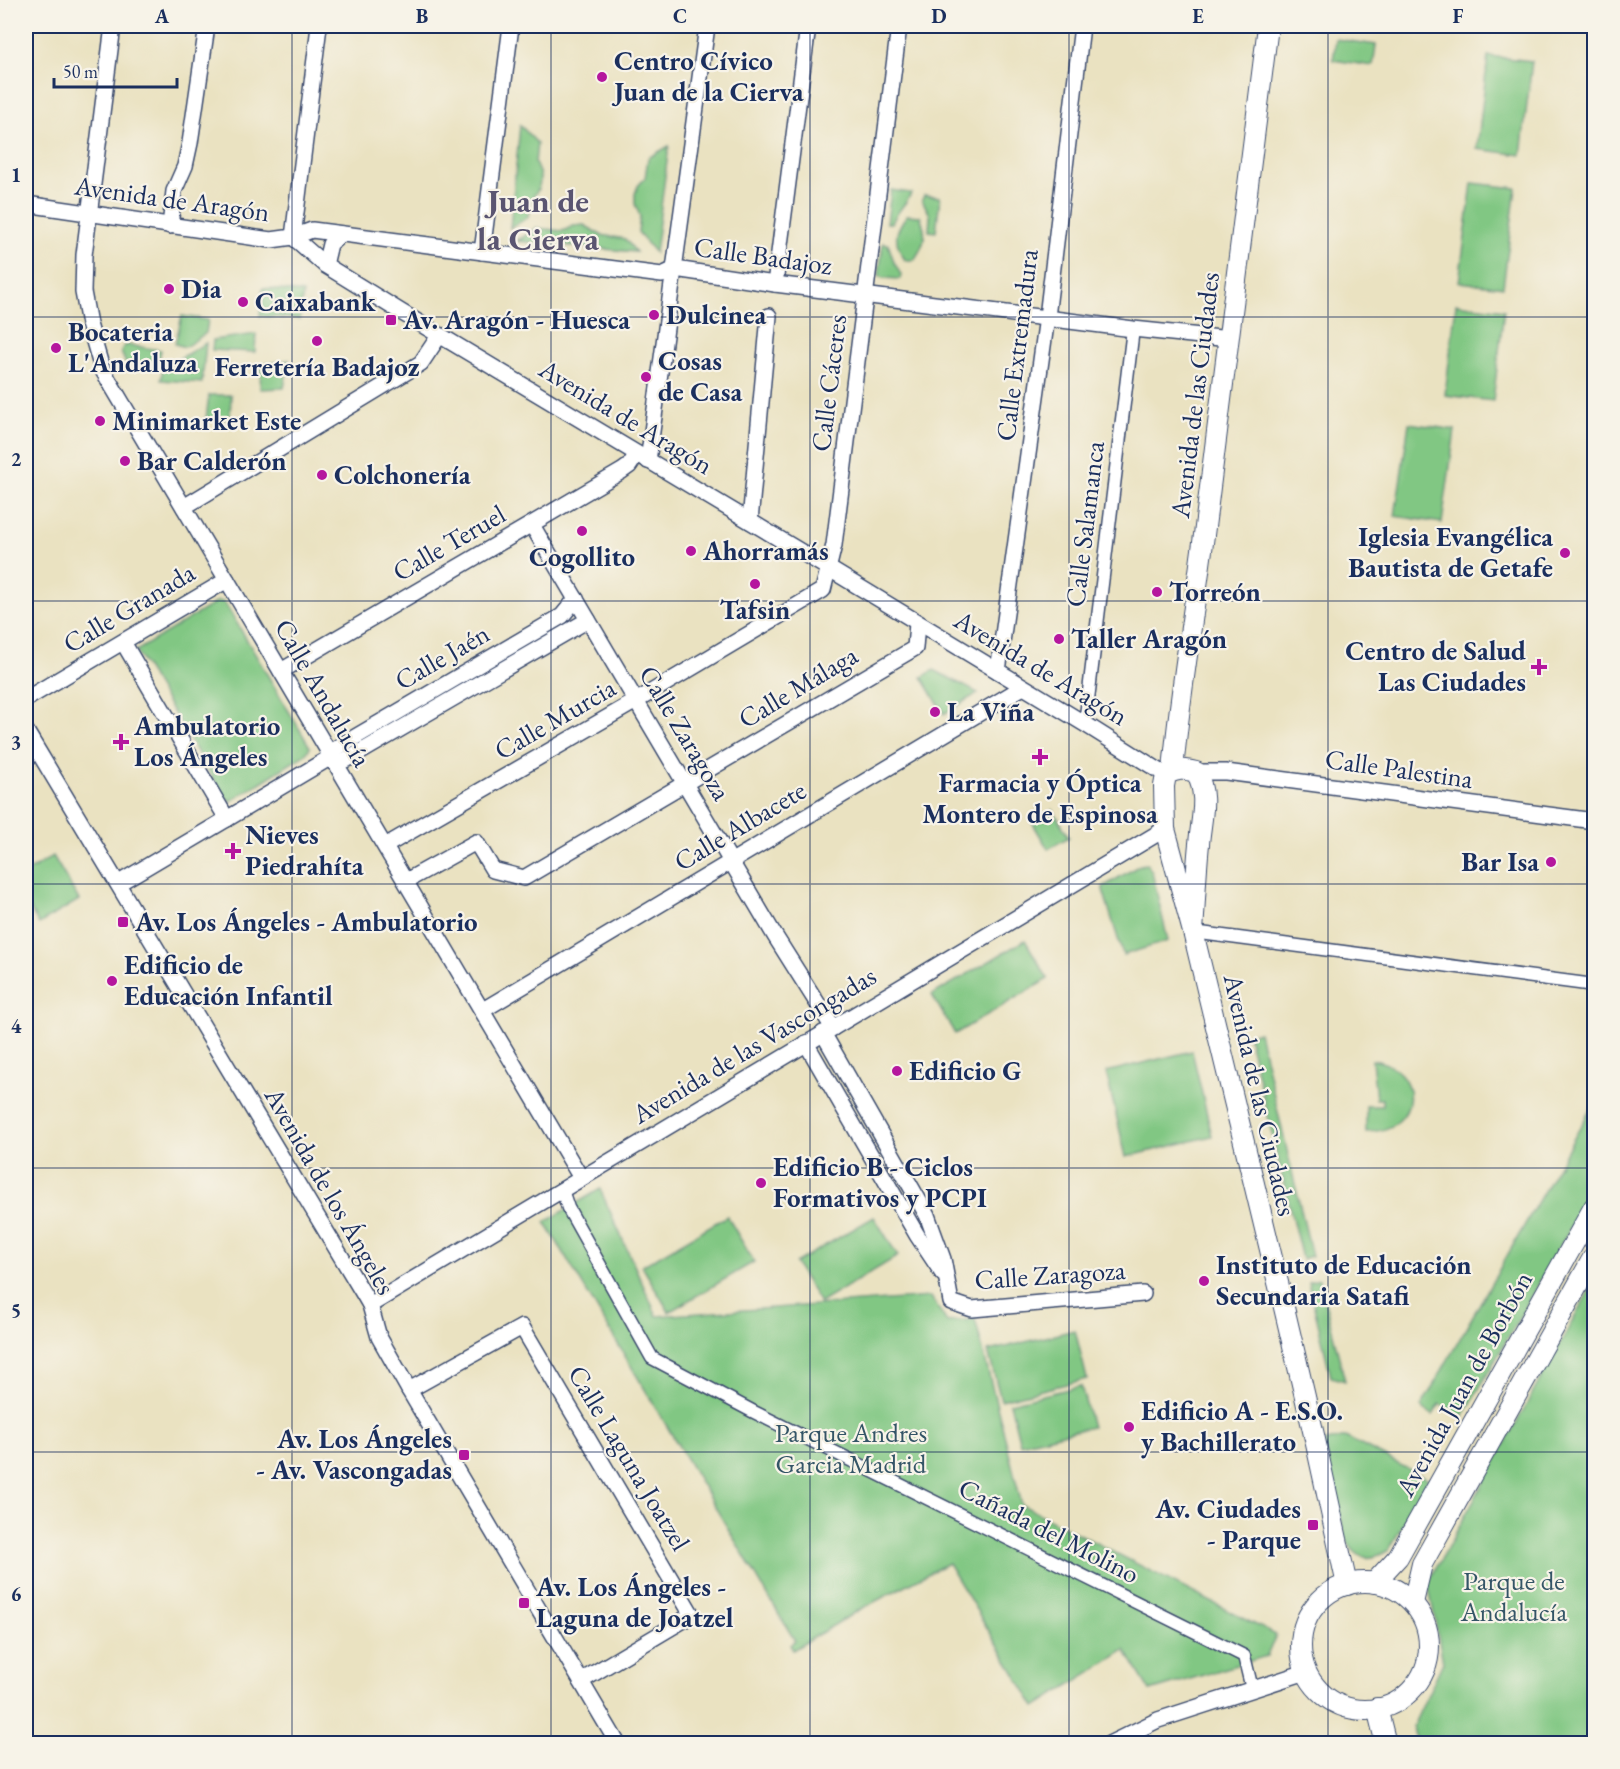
<svg xmlns="http://www.w3.org/2000/svg" width="1620" height="1769" font-family="'EB Garamond',serif">
<rect width="100%" height="100%" fill="#f7f3e8"/>
<filter id="ink" filterUnits="userSpaceOnUse"><feTurbulence type="fractalNoise" baseFrequency=".0167" numOctaves="2"/><feDisplacementMap in="SourceGraphic" scale="12" xChannelSelector="R" yChannelSelector="G"/><feConvolveMatrix kernelMatrix="1 2 1 2 8 2 1 2 1" color-interpolation-filters="sRGB"/></filter>
<filter id="wash" filterUnits="userSpaceOnUse"><feTurbulence type="fractalNoise" baseFrequency=".008" numOctaves="4" result="noise"/><feDisplacementMap in="SourceGraphic" scale="24" xChannelSelector="R" yChannelSelector="G"/><feGaussianBlur stdDeviation="1.35" result="paint"/><feColorMatrix in="noise" values="0 0 0 0 0 0 0 0 0 0 0 0 0 0 0 0 0 1.4 0 .05"/><feComposite in="paint" operator="in"/></filter>
<g filter="url(#wash)">
<rect width="100%" height="100%" fill="#eae2c1"/>
<!-- green -->
<g fill="#81c783" stroke="#4e7b70" stroke-width="1.5">
<path d="M1336 39 1376 45 1373 66 1333 60Z"/>
<path d="M1488 56 1532 61 1521 155 1477 149Z"/>
<path d="M520 125 537 143 535 163 540 175V182L538 190 530 201 528 217 510 228Z"/>
<path d="M669 146 655 253 638 232 640 216 635 204V194L638 186 645 178 648 158Z"/>
<path d="M1472 183 1516 188 1503 287 1459 282Z"/>
<path d="M891 190 911 193C908 202 897 211 892 223H887Z"/>
<path d="M924 195 940 197 936 232 929 231 930 215 922 200Z"/>
<path d="M907 215 920 216C928 235 925 244 914 260H905C893 241 894 232 907 215Z"/>
<path d="M584 225 601 235 625 239 636 252 517 241 537 228 563 231 573 226Z"/>
<path d="M883 243 888 244 894 262 901 275 900 279 883 278 879 275Z"/>
<path d="M263 288 303 293 300 319 260 316Z"/>
<path d="M1456 304 1504 310 1493 401 1445 395Z"/>
<path d="M182 316 208 320 206 333 185 347 175 344Z"/>
<path d="M256 334 255 352 212 350 213 340Z"/>
<path d="M206 343 202 383 161 380 163 368Z"/>
<path d="M127 345 161 350 159 359 126 364 121 352 123 347Z"/>
<path d="M289 360 284 388 260 389 261 367 265 364Z"/>
<path d="M209 395H231L230 419H206Z"/>
<path d="M1409 423 1455 430 1442 523 1395 516Z"/>
<path d="M218 601 225 603 310 747 306 754 231 801 225 798 136 651Z"/>
<path d="M934 670 978 693 944 714 922 677Z"/>
<path d="M1053 810 1069 837 1048 849 1032 822Z"/>
<path d="M53 856 79 900 39 924 26 902V873Z"/>
<path d="M1147 864 1152 872 1168 941 1123 955 1103 890V887L1140 865Z"/>
<path d="M1025 940 1048 979 955 1034 932 995Z"/>
<path d="M1259 1032 1312 1256 1302 1259 1248 1035Z"/>
<path d="M1192 1051 1212 1136 1126 1157 1106 1072Z"/>
<path d="M1372 1060C1424 1067 1422 1132 1366 1132V1106H1382V1099H1376Z"/>
<path d="M1594 1103V1186L1463 1417 1440 1404 1433 1415 1421 1407Z"/>
<path d="M600 1189 657 1316 931 1297 947 1322 975 1319 1022 1505 1276 1635 1267 1656 1150 1691 1125 1650 1035 1707 948 1563 859 1610 793 1650 790 1645 795 1641 545 1222Z"/>
<path d="M727 1216 754 1262 669 1312 642 1266Z"/>
<path d="M874 1217 898 1256 820 1303 795 1263Z"/>
<path d="M1319 1279 1345 1381 1331 1377 1308 1282Z"/>
<path d="M1594 1282V1743H1416L1413 1726 1443 1662 1428 1583Z"/>
<path d="M1075 1330 1087 1379 1001 1400 988 1351Z"/>
<path d="M1081 1386 1092 1427 1020 1444 1010 1403Z"/>
<path d="M1345 1437 1428 1479 1389 1550C1368 1563 1355 1559 1345 1537L1324 1443Z"/>
</g>
</g>
<g filter="url(#ink)">
<g fill="none" stroke-linecap="round" stroke-linejoin="round">
<!-- pedestrian casing -->
<g stroke="#3a4a6d" stroke-width="15">
<g id="pedestrian">
<path d="M1085 724 1133 329"/>
<path d="M1193 932 1594 985"/>
<path d="M562 1190 568 1208 652 1358 754 1412 1244 1656 1252 1689"/>
</g>
</g>
<!-- minor casing -->
<g stroke="#3a4a6d" stroke-width="18">
<g id="minor">
<path d="M113 26 84 255 83 292 89 324 102 369 581 1178"/>
<path d="M26 204 271 240 293 237 312 230 662 275 675 269 775 284 1133 329 1230 339"/>
<path d="M170 226 174 191 185 166 190 143 207 26"/>
<path d="M293 237 325 265 401 312 828 568 1085 724 1166 775"/>
<path d="M293 237 319 26"/>
<path d="M482 252 511 26"/>
<path d="M325 265 330 244 341 234"/>
<path d="M775 284 808 26"/>
<path d="M648 461 707 26"/>
<path d="M184 507 421 363 439 336"/>
<path d="M750 521 769 316"/>
<path d="M532 525 775 936 833 1028"/>
<path d="M123 642 227 819"/>
<path d="M281 671 622 471 629 466 637 454"/>
<path d="M998 671 1047 317 1082 26"/>
<path d="M26 699 227 580"/>
<path d="M26 731 363 1293 370 1305 379 1337 409 1390 618 1744"/>
<path d="M328 753 562 616 576 599"/>
<path d="M335 764 352 757 588 620"/>
<path d="M1196 772H1226L1594 821"/>
<path d="M385 846 636 701 823 590 834 545 899 26"/>
<path d="M406 881 476 842 493 870 524 878 915 648 917 623"/>
<path d="M119 883 331 757"/>
<path d="M483 1010 1023 687"/>
<path d="M823 1033 927 1215 943 1259 951 1302 972 1309 1143 1294"/>
<path d="M806 1043 917 1235 943 1274"/>
<path d="M370 1305 1165 829"/>
<path d="M409 1390 522 1327 692 1615 581 1681"/>
<path d="M1109 1744 1158 1720 1306 1672"/>
</g>
</g>
<!-- tertiary casing -->
<g stroke="#3a4a6d" stroke-width="22">
<g id="tertiary">
<path d="M1173 771C1180 689 1195 608 1205 527 1227 360 1248 193 1268 26"/>
<path d="M1193 932C1195 903 1196 873 1199 844 1201 818 1209 796 1196 772 1185 769 1176 768 1166 775L1164 786 1165 829 1193 932 1282 1299 1314 1435 1347 1585"/>
<circle cx="1365" cy="1646" r="64"/>
<path d="M1374 1583 1398 1557 1594 1207"/>
<path d="M1413 1603 1422 1564 1594 1256"/>
<path d="M1377 1708 1386 1744"/>
</g>
</g>
<!-- pedestrian -->
<use href="#pedestrian" stroke="#fff" stroke-width="12"/>
<!-- minor -->
<use href="#minor" stroke="#fff" stroke-width="15"/>
<!-- tertiary -->
<use href="#tertiary" stroke="#fff" stroke-width="20"/>
</g>
</g>
<!-- grid -->
<path fill="none" stroke="#1b2f5e" stroke-width="1.5" stroke-opacity="0.55" d="M292 26V1744M551 26V1744M810 26V1744M1069 26V1744M1328 26V1744M26 317H1594M26 601H1594M26 884H1594M26 1168H1594M26 1452H1594"/>
<!-- markers -->
<g fill="#b5179e" stroke="#f7f3e8" stroke-width="2">
<circle cx="602" cy="77" r="6"/>
<circle cx="169" cy="289" r="6"/>
<circle cx="243" cy="302" r="6"/>
<circle cx="654" cy="315" r="6"/>
<rect x="385" y="314" width="12" height="12" rx="3"/>
<circle cx="317" cy="341" r="6"/>
<circle cx="56" cy="348" r="6"/>
<circle cx="646" cy="377" r="6"/>
<circle cx="100" cy="421" r="6"/>
<circle cx="125" cy="461" r="6"/>
<circle cx="322" cy="475" r="6"/>
<circle cx="582" cy="531" r="6"/>
<circle cx="691" cy="551" r="6"/>
<circle cx="1565" cy="553" r="6"/>
<circle cx="755" cy="584" r="6"/>
<circle cx="1157" cy="592" r="6"/>
<circle cx="1059" cy="639" r="6"/>
<path d="M1536 658h6v6h6v6h-6v6h-6v-6h-6v-6h6z"/>
<circle cx="935" cy="712" r="6"/>
<path d="M118 733h6v6h6v6h-6v6h-6v-6h-6v-6h6z"/>
<path d="M1037 748h6v6h6v6h-6v6h-6v-6h-6v-6h6z"/>
<path d="M230 842h6v6h6v6h-6v6h-6v-6h-6v-6h6z"/>
<circle cx="1551" cy="862" r="6"/>
<rect x="117" y="916" width="12" height="12" rx="3"/>
<circle cx="112" cy="981" r="6"/>
<circle cx="897" cy="1071" r="6"/>
<circle cx="761" cy="1183" r="6"/>
<circle cx="1204" cy="1281" r="6"/>
<circle cx="1129" cy="1427" r="6"/>
<rect x="458" y="1449" width="12" height="12" rx="3"/>
<rect x="1307" y="1519" width="12" height="12" rx="3"/>
<rect x="518" y="1597" width="12" height="12" rx="3"/>
</g>
<g text-anchor="middle" stroke-width="4.5" stroke-linejoin="round" paint-order="stroke">
<!-- poi labels -->
<g font-size="27" font-weight="bold" fill="#1b2f5e" stroke="#f7f3e8" text-anchor="start">
<text x="614" y="70">Centro Cívico<tspan x="614" dy="31">Juan de la Cierva</tspan></text>
<text x="181" y="298">Dia</text>
<text x="255" y="311">Caixabank</text>
<text x="666" y="324">Dulcinea</text>
<text x="403" y="329">Av. Aragón - Huesca</text>
<text x="68" y="341">Bocateria<tspan x="68" dy="31">L'Andaluza</tspan></text>
<text x="658" y="370">Cosas<tspan x="658" dy="31">de Casa</tspan></text>
<text x="317" y="376" text-anchor="middle">Ferretería Badajoz</text>
<text x="112" y="430">Minimarket Este</text>
<text x="137" y="470">Bar Calderón</text>
<text x="334" y="484">Colchonería</text>
<text x="1553" y="546" text-anchor="end">Iglesia Evangélica<tspan x="1553" dy="31">Bautista de Getafe</tspan></text>
<text x="703" y="560">Ahorramás</text>
<text x="582" y="566" text-anchor="middle">Cogollito</text>
<text x="1169" y="601">Torreón</text>
<text x="755" y="619" text-anchor="middle">Tafsin</text>
<text x="1071" y="648">Taller Aragón</text>
<text x="1526" y="660" text-anchor="end">Centro de Salud<tspan x="1526" dy="31">Las Ciudades</tspan></text>
<text x="947" y="721">La Viña</text>
<text x="134" y="735">Ambulatorio<tspan x="134" dy="31">Los Ángeles</tspan></text>
<text x="1040" y="792" text-anchor="middle">Farmacia y Óptica<tspan x="1040" dy="31">Montero de Espinosa</tspan></text>
<text x="245" y="844">Nieves<tspan x="245" dy="31">Piedrahíta</tspan></text>
<text x="1539" y="871" text-anchor="end">Bar Isa</text>
<text x="135" y="931">Av. Los Ángeles - Ambulatorio</text>
<text x="124" y="974">Edificio de<tspan x="124" dy="31">Educación Infantil</tspan></text>
<text x="909" y="1080">Edificio G</text>
<text x="773" y="1176">Edificio B - Ciclos<tspan x="773" dy="31">Formativos y PCPI</tspan></text>
<text x="1216" y="1274">Instituto de Educación<tspan x="1216" dy="31">Secundaria Satafi</tspan></text>
<text x="1141" y="1420">Edificio A - E.S.O.<tspan x="1141" dy="31">y Bachillerato</tspan></text>
<text x="452" y="1448" text-anchor="end">Av. Los Ángeles<tspan x="452" dy="31">- Av. Vascongadas</tspan></text>
<text x="1301" y="1518" text-anchor="end">Av. Ciudades<tspan x="1301" dy="31">- Parque</tspan></text>
<text x="536" y="1596">Av. Los Ángeles -<tspan x="536" dy="31">Laguna de Joatzel</tspan></text>
</g>
<!-- street labels -->
<g font-size="27" fill="#1b2f5e" stroke="#f7f3e8">
<text transform="translate(172 199) rotate(8)" y="9">Avenida de Aragón</text>
<text transform="translate(763 256) rotate(8)" y="9">Calle Badajoz</text>
<text transform="translate(1017 345) rotate(-83)" y="9">Calle Extremadura</text>
<text transform="translate(829 383) rotate(-83)" y="9">Calle Cáceres</text>
<text transform="translate(1195 395) rotate(-83)" y="9">Avenida de las Ciudades</text>
<text transform="translate(626 417) rotate(31)" y="9">Avenida de Aragón</text>
<text transform="translate(1085 524) rotate(-83)" y="9">Calle Salamanca</text>
<text transform="translate(449 543) rotate(-30)" y="9">Calle Teruel</text>
<text transform="translate(129 608) rotate(-31)" y="9">Calle Granada</text>
<text transform="translate(442 657) rotate(-30)" y="9">Calle Jaén</text>
<text transform="translate(1041 668) rotate(31)" y="9">Avenida de Aragón</text>
<text transform="translate(798 687) rotate(-31)" y="9">Calle Málaga</text>
<text transform="translate(323 693) rotate(60)" y="9">Calle Andalucía</text>
<text transform="translate(555 719) rotate(-30)" y="9">Calle Murcia</text>
<text transform="translate(685 733) rotate(59)" y="9">Calle Zaragoza</text>
<text transform="translate(1399 769) rotate(8)" y="9">Calle Palestina</text>
<text transform="translate(740 826) rotate(-31)" y="9">Calle Albacete</text>
<text transform="translate(754 1045) rotate(-31)" y="9">Avenida de las Vascongadas</text>
<text transform="translate(1260 1095) rotate(77)" y="9">Avenida de las Ciudades</text>
<text transform="translate(330 1191) rotate(60)" y="9">Avenida de los Ángeles</text>
<text transform="translate(1050 1275) rotate(-4)" y="9">Calle Zaragoza</text>
<text transform="translate(1464 1384) rotate(-61)" y="9">Avenida Juan de Borbón</text>
<text transform="translate(629 1458) rotate(59)" y="9">Calle Laguna Joatzel</text>
<text transform="translate(1049 1531) rotate(27)" y="9">Cañada del Molino</text>
</g>
<!-- park labels -->
<g font-size="27" fill="#345567" stroke="#f7f3e8">
<text x="851" y="1442">Parque Andres<tspan x="851" dy="31">Garcia Madrid</tspan></text>
<text x="1514" y="1590">Parque de<tspan x="1514" dy="31">Andalucía</tspan></text>
</g>
<!-- district labels -->
<g font-size="33" font-weight="bold" fill="#5a5571" stroke="#f7f3e8">
<text x="538" y="212">Juan de<tspan x="538" dy="38">la Cierva</tspan></text>
</g>
</g>
<!-- margin -->
<rect width="1620" height="1769" fill="none" stroke="#f7f3e8" stroke-width="66"/>
<!-- scale -->
<path d="M54 78v9h123v-9" fill="none" stroke="#1b2f5e" stroke-width="3"/>
<text x="63" y="78" font-size="18" fill="#1b2f5e" stroke="#f7f3e8" stroke-width="4.5" paint-order="stroke">50 m</text>
<rect x="33" y="33" width="1554" height="1703" fill="none" stroke="#1b2f5e" stroke-width="2"/>
<g font-size="20" text-anchor="middle" font-weight="bold" fill="#1b2f5e">
<text x="162" y="23">A</text>
<text x="422" y="23">B</text>
<text x="680" y="23">C</text>
<text x="939" y="23">D</text>
<text x="1198" y="23">E</text>
<text x="1458" y="23">F</text>
<text x="16" y="182">1</text>
<text x="16" y="466">2</text>
<text x="16" y="749">3</text>
<text x="16" y="1033">4</text>
<text x="16" y="1317">5</text>
<text x="16" y="1601">6</text>
</g>
</svg>
